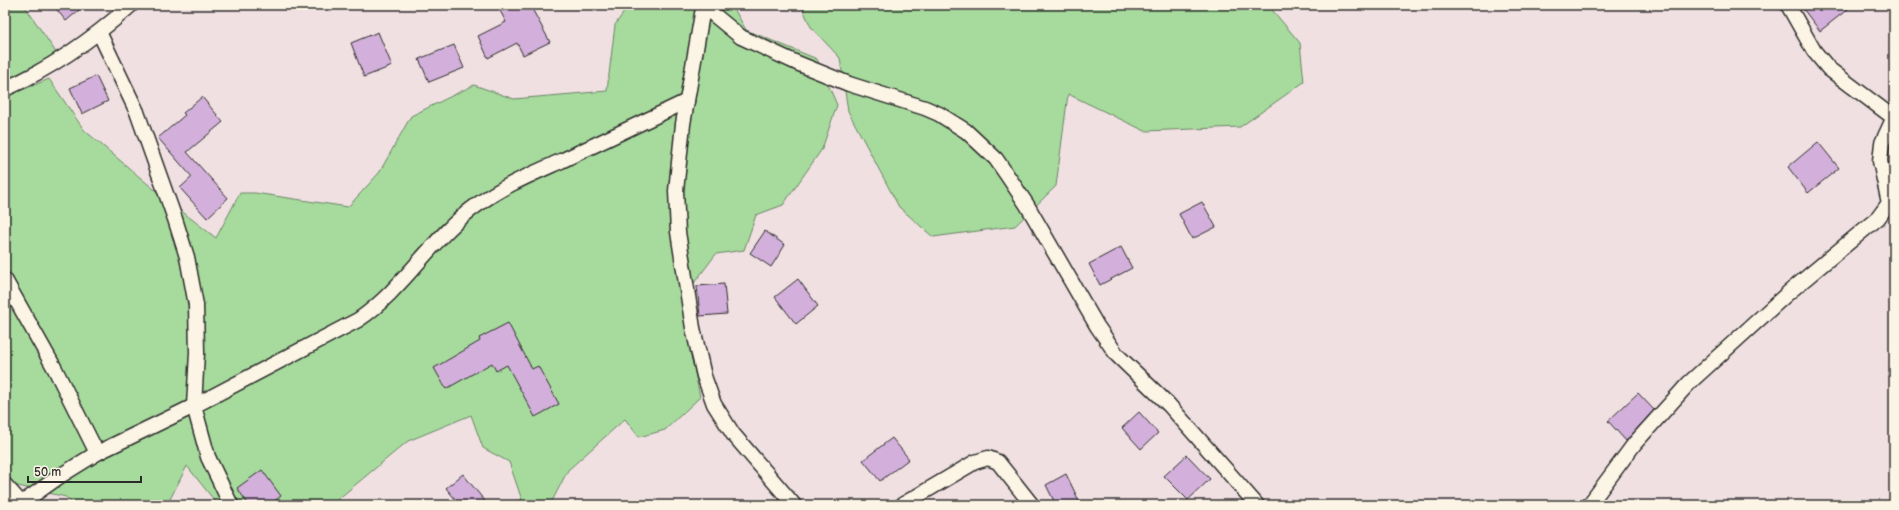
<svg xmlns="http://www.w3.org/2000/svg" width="1899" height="510" font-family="'Balsamiq Sans',sans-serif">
<rect width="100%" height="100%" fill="#f0e0e2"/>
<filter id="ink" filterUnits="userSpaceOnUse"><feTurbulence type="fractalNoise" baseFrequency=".025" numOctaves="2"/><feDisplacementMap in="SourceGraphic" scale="8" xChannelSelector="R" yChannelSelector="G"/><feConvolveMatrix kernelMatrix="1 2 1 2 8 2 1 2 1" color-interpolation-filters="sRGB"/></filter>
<g filter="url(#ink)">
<!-- green -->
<g fill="#a7db9d" stroke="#698364">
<path d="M5 5H24L57 54 5 80Z"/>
<path d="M629 5H732L746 30 817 59 837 105 822 149 783 205 756 215 744 250 716 254 685 295 692 358 700 397 665 430 639 437 625 419 568 470 550 505H498L502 503 522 500 509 462 483 448 471 415 408 441 331 505H218L187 466 167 505H74L66 497 5 483V97L49 79 84 130 162 196 216 238 240 193H255L348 207 379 173 411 116 474 85 514 99 607 91 615 25Z"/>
<path d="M801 5H1268L1300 43 1304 82 1240 127 1145 131 1068 94 1056 186 1015 226 933 237 899 207 848 111 840 58 811 27Z"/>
</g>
<!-- building -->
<g fill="#d3b0db" stroke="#2b2b2b">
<path d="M53 5H85L66 21Z"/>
<path d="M497 5H530L550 42 523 55 517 43 488 58 478 36 506 22Z"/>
<path d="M1800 5H1853L1820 31Z"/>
<path d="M378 32 392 66 364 77 351 43Z"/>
<path d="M454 45 464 68 429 82 419 59Z"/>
<path d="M96 76 108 101 82 114 70 88Z"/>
<path d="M202 97 223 122 187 152 228 198 207 218 180 188 192 177 158 138 185 115 183 113Z"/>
<path d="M1818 142 1839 168 1808 193 1788 167Z"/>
<path d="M1202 202 1216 227 1192 239 1179 214Z"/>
<path d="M765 231 785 245 771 267 750 253Z"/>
<path d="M1121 247 1132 268 1100 285 1089 264Z"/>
<path d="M798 279 818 306 796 324 775 297Z"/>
<path d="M724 284 727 314 700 316 697 286Z"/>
<path d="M508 323 532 369 538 366 559 404 535 417 507 365 496 371 492 363 446 389 434 368 480 341 479 338Z"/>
<path d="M1638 393 1654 410 1626 441 1608 421Z"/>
<path d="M1139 412 1158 433 1141 449 1122 428Z"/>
<path d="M892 438 909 459 880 481 863 460Z"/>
<path d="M1187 455 1210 479 1188 500 1164 476Z"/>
<path d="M262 470 281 496 269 505H249L237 488Z"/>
<path d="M463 474 488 505H460L446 488Z"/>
<path d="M1066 474 1081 505H1056L1046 485Z"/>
</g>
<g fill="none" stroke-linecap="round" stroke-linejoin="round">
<!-- minor casing -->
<g stroke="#2b2b2b" stroke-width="17">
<g id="minor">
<path d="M702 5 741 37 797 63 849 84 925 108 939 114 966 131 996 159 1009 178 1027 205 1097 326 1117 355 1169 405 1257 505"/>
<path d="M1788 5 1814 51 1829 69 1894 118"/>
<path d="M703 8 683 124 676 191 678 232 693 328 704 376 714 404 733 434 794 505"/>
<path d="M99 32 137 112 175 219 187 257 196 305 197 353 194 406 208 457 231 505"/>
<path d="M5 89C50 69 94 38 131 5"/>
<path d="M5 280 55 369 97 453"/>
<path d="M5 485 21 503"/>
<path d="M19 505 60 476 97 453 194 406 358 320C404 289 432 237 477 205 503 186 532 174 561 161 603 141 645 121 687 101"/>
<path d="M902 505 975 462 988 458 998 462 1032 505"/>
<path d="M1589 505 1635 443 1689 383 1788 293 1878 218 1889 203 1880 161 1882 143 1894 117"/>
</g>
</g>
<!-- minor -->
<use href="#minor" stroke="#fcf5e5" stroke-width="14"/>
</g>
</g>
<!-- margin -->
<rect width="1899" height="510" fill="none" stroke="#fcf5e5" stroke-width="20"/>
<rect x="10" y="10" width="1879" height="490" fill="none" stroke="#2b2b2b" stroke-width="1.5" filter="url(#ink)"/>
<!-- scale -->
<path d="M28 476v6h113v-6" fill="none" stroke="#2b2b2b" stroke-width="2"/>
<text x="34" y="476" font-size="12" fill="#2b2b2b" stroke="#fcf5e5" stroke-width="3" paint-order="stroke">50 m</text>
</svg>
